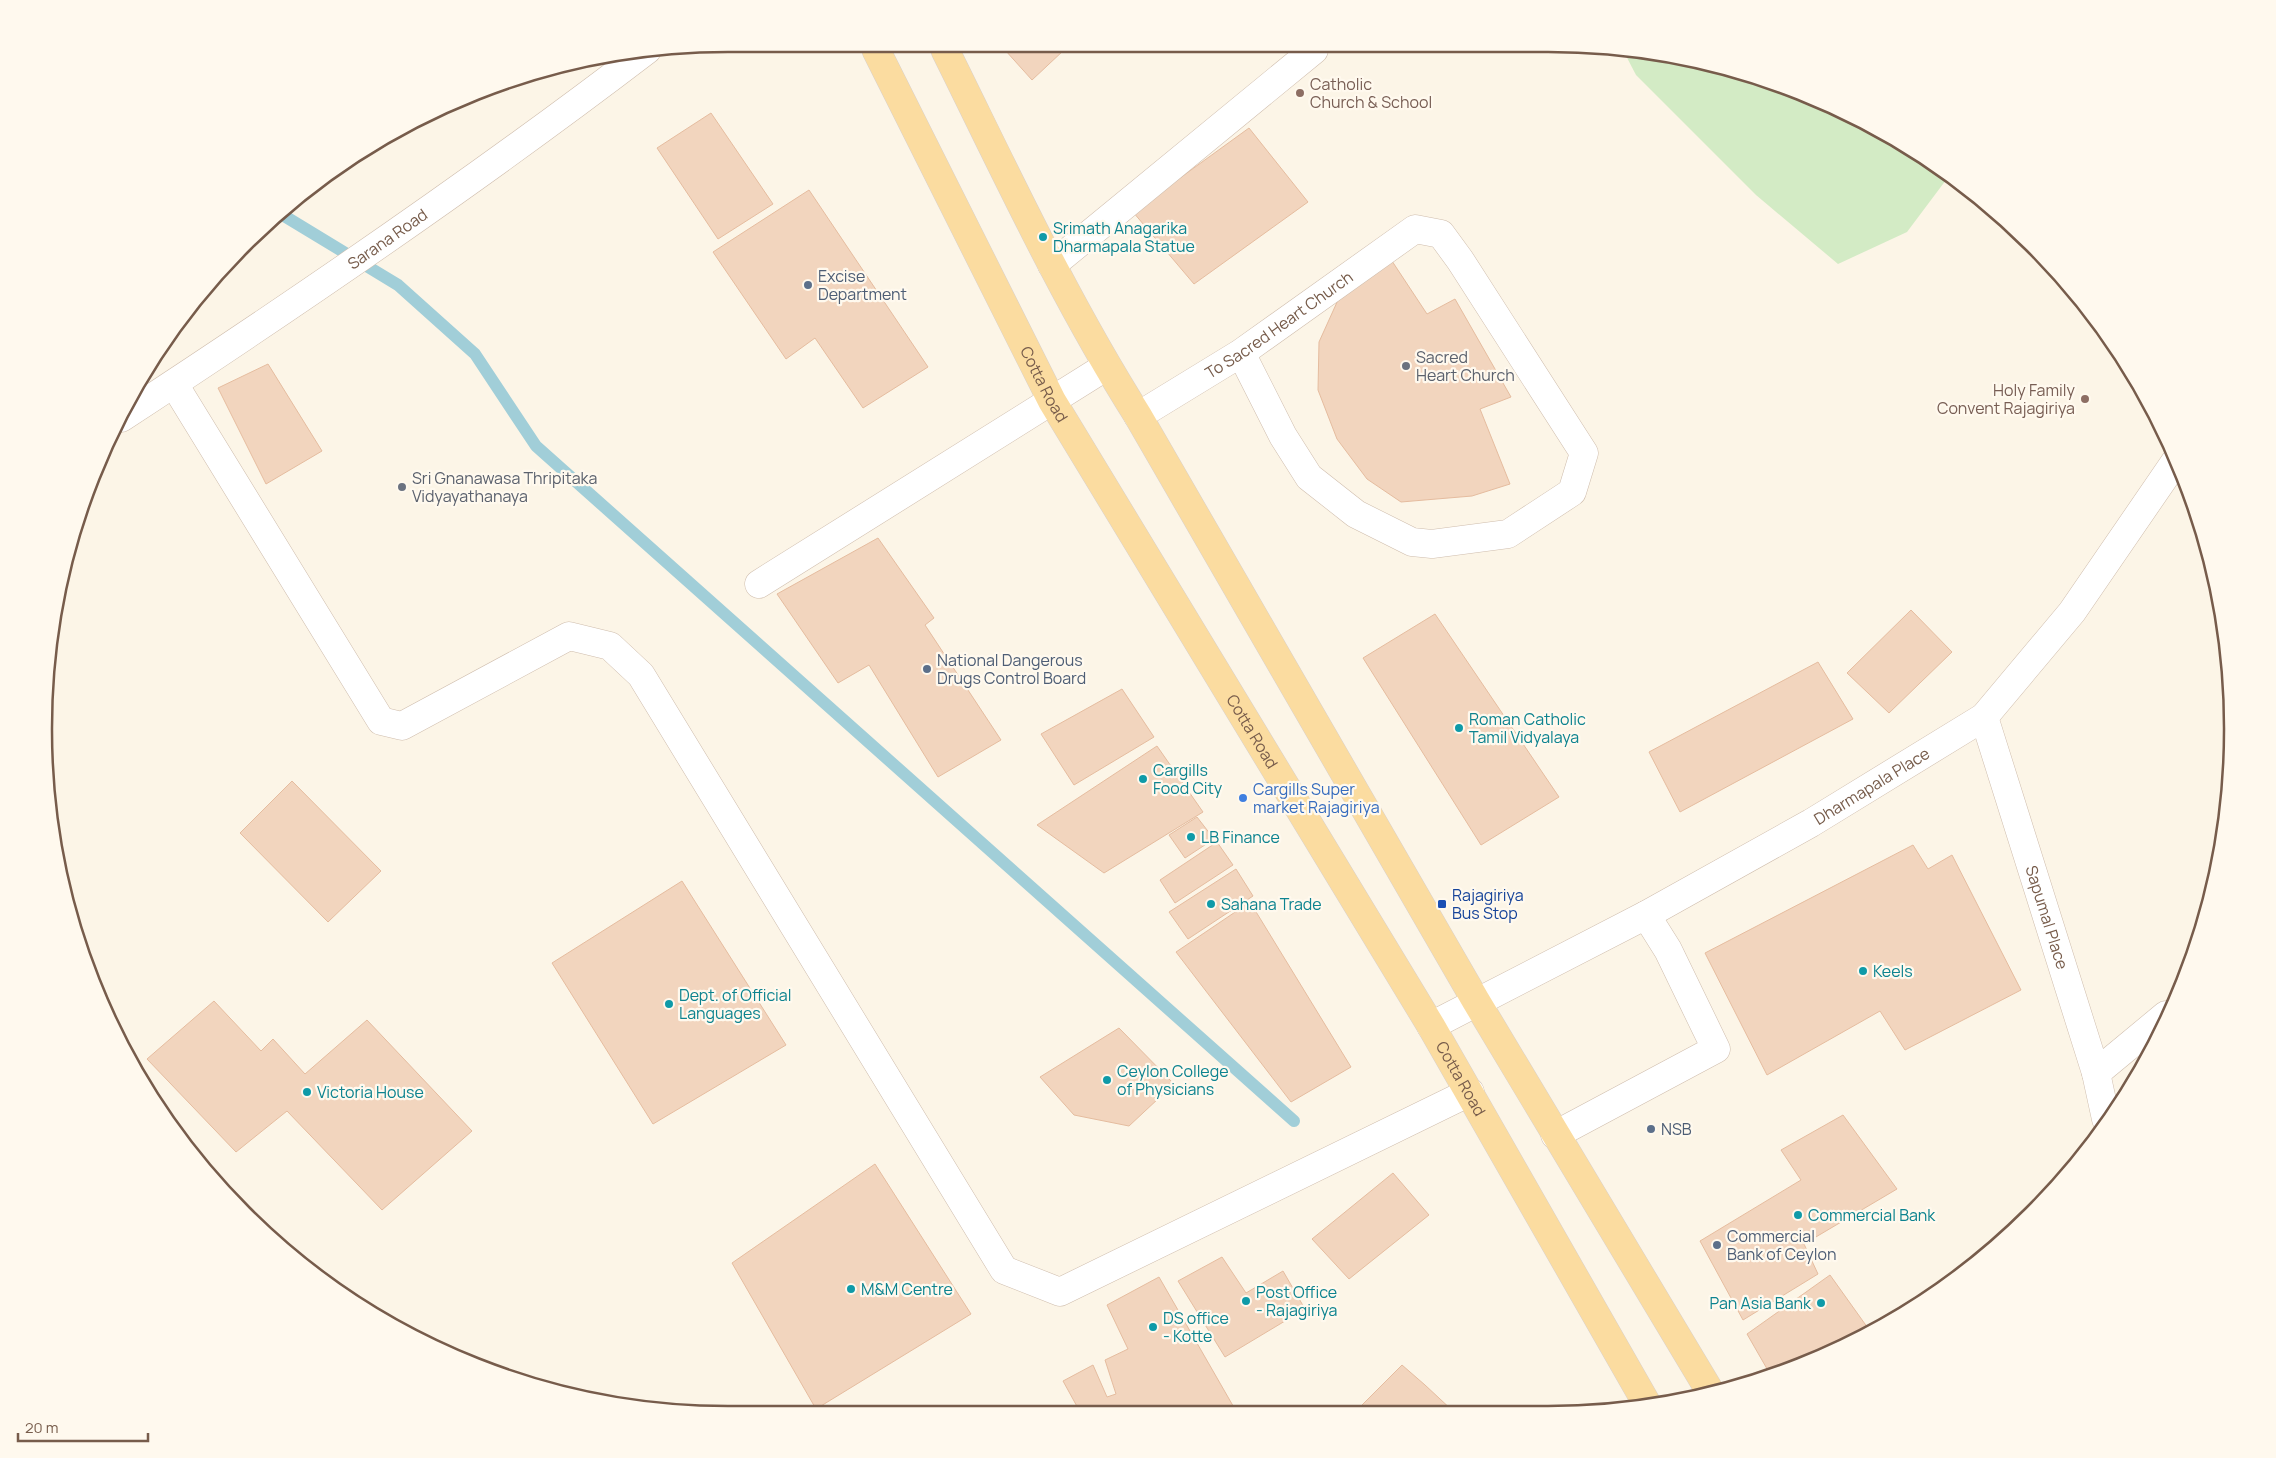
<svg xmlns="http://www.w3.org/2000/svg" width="2276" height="1458" font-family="Manrope,sans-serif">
<rect width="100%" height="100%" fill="#fcf5e7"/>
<!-- green -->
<path fill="#d3ebc5" d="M1623 50H1637L1809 96 1927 159 1949 176 1907 232 1838 264 1756 195 1636 75Z"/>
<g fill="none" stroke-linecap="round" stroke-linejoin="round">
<!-- stream -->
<path stroke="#a1ced8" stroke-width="12" d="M281 214 398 285 475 354 536 446 1294 1121"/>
</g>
<!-- building -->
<g fill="#f2d5be" stroke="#e5bc9f">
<path d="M1005 50H1064L1032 80Z"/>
<path d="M711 113 773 204 718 239 657 148Z"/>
<path d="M1249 128 1308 202 1194 284 1133 212Z"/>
<path d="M809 190 928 367 863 408 815 338 786 359 713 252Z"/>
<path d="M1388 255 1427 314 1455 299 1511 397 1480 409 1510 484 1472 496 1401 502 1367 479 1337 439 1318 390 1319 342 1338 300Z"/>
<path d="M268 364 322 451 266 484 218 388Z"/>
<path d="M878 538 934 618 925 625 1001 740 938 777 869 665 838 683 777 594Z"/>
<path d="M1911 610 1952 652 1889 713 1847 673Z"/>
<path d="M1435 614 1559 797 1481 845 1363 658Z"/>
<path d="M1818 662 1853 719 1680 812 1649 752Z"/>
<path d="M1122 689 1154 737 1074 785 1041 734Z"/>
<path d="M1157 746 1203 812 1104 873 1037 825Z"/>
<path d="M292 781 381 871 328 922 240 833Z"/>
<path d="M1197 817 1214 839 1185 858 1169 835Z"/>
<path d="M1217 842 1233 865 1175 903 1160 880Z"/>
<path d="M1913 845 1928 869 1952 855 2021 990 1905 1050 1880 1011 1767 1075 1705 953Z"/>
<path d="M1236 869 1253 896 1188 939 1169 912Z"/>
<path d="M682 881 786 1045 653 1124 552 963Z"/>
<path d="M1250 902 1351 1067 1291 1102 1176 952Z"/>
<path d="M214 1001 261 1051 273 1039 305 1074 367 1020 472 1131 382 1210 287 1111 236 1152 147 1059Z"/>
<path d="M1119 1028 1174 1084 1129 1126 1074 1115 1040 1077Z"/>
<path d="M1843 1115 1897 1189 1804 1244 1818 1274 1743 1320 1700 1241 1801 1180 1781 1150Z"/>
<path d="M875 1164 971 1314 816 1409 732 1263Z"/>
<path d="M1393 1173 1429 1215 1349 1279 1312 1239Z"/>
<path d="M1222 1257 1246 1293 1283 1271 1305 1309 1225 1357 1178 1281Z"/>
<path d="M1830 1275 1870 1331 1850 1343 1770 1374 1747 1334Z"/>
<path d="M1159 1277 1236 1411 1079 1410 1063 1381 1093 1365 1107 1397 1116 1394 1105 1360 1128 1349 1107 1305Z"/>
<path d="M1402 1365 1425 1385 1454 1412H1355Z"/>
</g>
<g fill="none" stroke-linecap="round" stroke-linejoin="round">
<!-- minor casing -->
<g stroke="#cfbdad" stroke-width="29">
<g id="minor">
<path d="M1052 265 1314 50"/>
<path d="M174 384 381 721 402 726 569 636 610 646 641 675 1004 1270 1060 1292 1470 1092"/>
<path id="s1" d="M1138 416 1241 353 1415 229 1441 234 1460 260 1584 453 1572 492 1508 534 1432 544 1412 542 1356 514 1309 477 1283 436 1241 353"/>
<path id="s2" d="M121 418C300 301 477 180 647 50"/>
<path d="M759 584 1107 366"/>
<path id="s3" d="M1984 717 2096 1073 2106 1119"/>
<path id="s4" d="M1431 1026 1646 915 1811 823 1984 717 2072 612 2175 462"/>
<path d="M2096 1073 2166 1015"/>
<path d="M1555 1135 1716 1049 1668 950 1646 915"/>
</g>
</g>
<!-- major casing -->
<g stroke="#d9d1cd" stroke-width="29">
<g id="major">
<path id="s5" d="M876 50 1052 401 1431 1026 1647 1404"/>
<path d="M945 50C1006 173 1064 299 1138 416L1476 1001 1711 1393"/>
</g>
</g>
<!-- minor -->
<use href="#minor" stroke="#fff" stroke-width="28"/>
<!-- major -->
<use href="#major" stroke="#fbdca0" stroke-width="28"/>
</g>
<!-- markers -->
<g fill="#8d6e63" stroke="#fff9ee" stroke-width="2">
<circle cx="1300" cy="93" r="5"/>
<circle cx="2085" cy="399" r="5"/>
</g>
<g fill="#0f9aa8" stroke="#fff9ee" stroke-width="2">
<circle cx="1043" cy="237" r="5"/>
<circle cx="1459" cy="728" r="5"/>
<circle cx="1143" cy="779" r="5"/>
<circle cx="1191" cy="837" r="5"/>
<circle cx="1211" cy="904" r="5"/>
<circle cx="1863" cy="971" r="5"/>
<circle cx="669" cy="1004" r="5"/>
<circle cx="1107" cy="1080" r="5"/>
<circle cx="307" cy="1092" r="5"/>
<circle cx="1798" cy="1215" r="5"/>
<circle cx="851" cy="1289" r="5"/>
<circle cx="1246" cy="1301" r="5"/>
<circle cx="1821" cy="1303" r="5"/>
<circle cx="1153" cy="1327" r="5"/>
</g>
<g fill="#5c6f8a" stroke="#fff9ee" stroke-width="2">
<circle cx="808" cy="285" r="5"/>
<circle cx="927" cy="669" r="5"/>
<circle cx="1651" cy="1129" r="5"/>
<circle cx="1717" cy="1245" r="5"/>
</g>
<g fill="#6b7280" stroke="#fff9ee" stroke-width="2">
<circle cx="1406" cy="366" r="5"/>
<circle cx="402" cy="487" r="5"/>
</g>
<circle fill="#3f7fe0" stroke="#fff9ee" stroke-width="2" cx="1243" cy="798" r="5"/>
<rect fill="#1a4fb4" stroke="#fff9ee" stroke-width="2" x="1437" y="899" width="10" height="10" rx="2.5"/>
<g text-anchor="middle" stroke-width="4.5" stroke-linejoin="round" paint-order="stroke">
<!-- education labels -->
<g font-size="16" fill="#785e54" stroke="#fff9ee" text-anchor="start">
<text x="1310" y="90">Catholic<tspan x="1310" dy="18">Church &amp; School</tspan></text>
<text x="2075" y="396" text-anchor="end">Holy Family<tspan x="2075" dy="18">Convent Rajagiriya</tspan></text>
</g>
<!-- culture labels -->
<g font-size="16" fill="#0d838f" stroke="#fff9ee" text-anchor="start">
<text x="1053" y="234">Srimath Anagarika<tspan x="1053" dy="18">Dharmapala Statue</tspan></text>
<text x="1469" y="725">Roman Catholic<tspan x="1469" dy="18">Tamil Vidyalaya</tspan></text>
<text x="1153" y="776">Cargills<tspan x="1153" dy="18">Food City</tspan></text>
<text x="1201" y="843">LB Finance</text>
<text x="1221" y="910">Sahana Trade</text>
<text x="1873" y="977">Keels</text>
<text x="679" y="1001">Dept. of Official<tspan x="679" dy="18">Languages</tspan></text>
<text x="1117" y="1077">Ceylon College<tspan x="1117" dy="18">of Physicians</tspan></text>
<text x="317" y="1098">Victoria House</text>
<text x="1808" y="1221">Commercial Bank</text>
<text x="861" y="1295">M&amp;M Centre</text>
<text x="1256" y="1298">Post Office<tspan x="1256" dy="18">- Rajagiriya</tspan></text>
<text x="1811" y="1309" text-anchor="end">Pan Asia Bank</text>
<text x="1163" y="1324">DS office<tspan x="1163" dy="18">- Kotte</tspan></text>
</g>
<!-- street labels -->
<g font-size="16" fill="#775c4b" stroke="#fff9ee">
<text dy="6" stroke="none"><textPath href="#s2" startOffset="321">Sarana Road</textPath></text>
<text dy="6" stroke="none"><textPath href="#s1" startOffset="168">To Sacred Heart Church</textPath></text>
<text dy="6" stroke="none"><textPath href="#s5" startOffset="374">Cotta Road</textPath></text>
<text dy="6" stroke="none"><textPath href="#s5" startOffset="779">Cotta Road</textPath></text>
<text dy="6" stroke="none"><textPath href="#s4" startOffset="502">Dharmapala Place</textPath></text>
<text dy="6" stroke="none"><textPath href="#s3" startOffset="210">Sapumal Place</textPath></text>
<text dy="6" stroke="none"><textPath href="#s5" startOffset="1184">Cotta Road</textPath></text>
</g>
<!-- service labels -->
<g font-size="16" fill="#4e5e75" stroke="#fff9ee" text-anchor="start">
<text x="818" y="282">Excise<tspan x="818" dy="18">Department</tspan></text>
<text x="937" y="666">National Dangerous<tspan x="937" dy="18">Drugs Control Board</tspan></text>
<text x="1661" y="1135">NSB</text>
<text x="1727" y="1242">Commercial<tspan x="1727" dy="18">Bank of Ceylon</tspan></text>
</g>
<!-- worship labels -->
<g font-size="16" fill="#5b616d" stroke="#fff9ee" text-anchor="start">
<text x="1416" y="363">Sacred<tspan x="1416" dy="18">Heart Church</tspan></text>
<text x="412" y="484">Sri Gnanawasa Thripitaka<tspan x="412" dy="18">Vidyayathanaya</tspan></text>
</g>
<!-- shop labels -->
<g font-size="16" fill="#366cbe" stroke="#fff9ee" text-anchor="start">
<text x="1253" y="795">Cargills Super<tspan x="1253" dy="18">market Rajagiriya</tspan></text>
</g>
<!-- transit labels -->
<g font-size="16" fill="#164399" stroke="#fff9ee" text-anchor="start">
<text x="1452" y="901">Rajagiriya<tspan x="1452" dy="18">Bus Stop</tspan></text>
</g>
</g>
<!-- crop -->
<path d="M0 0H2276V1458H0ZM728 52H1548A676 676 0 0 1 2224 728V730A676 676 0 0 1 1548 1406H728A676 676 0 0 1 52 730V728A676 676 0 0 1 728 52Z" fill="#fff9ee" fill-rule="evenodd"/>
<path fill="none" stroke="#775c4b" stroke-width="2.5" d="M728 52H1548A676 676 0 0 1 2224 728V730A676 676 0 0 1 1548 1406H728A676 676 0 0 1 52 730V728A676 676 0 0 1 728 52Z"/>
<!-- scale -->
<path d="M18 1433v8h130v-8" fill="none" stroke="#775c4b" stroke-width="2.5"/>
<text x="25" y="1433" font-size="15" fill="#775c4b" stroke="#fff9ee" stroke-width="4" paint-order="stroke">20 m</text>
</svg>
